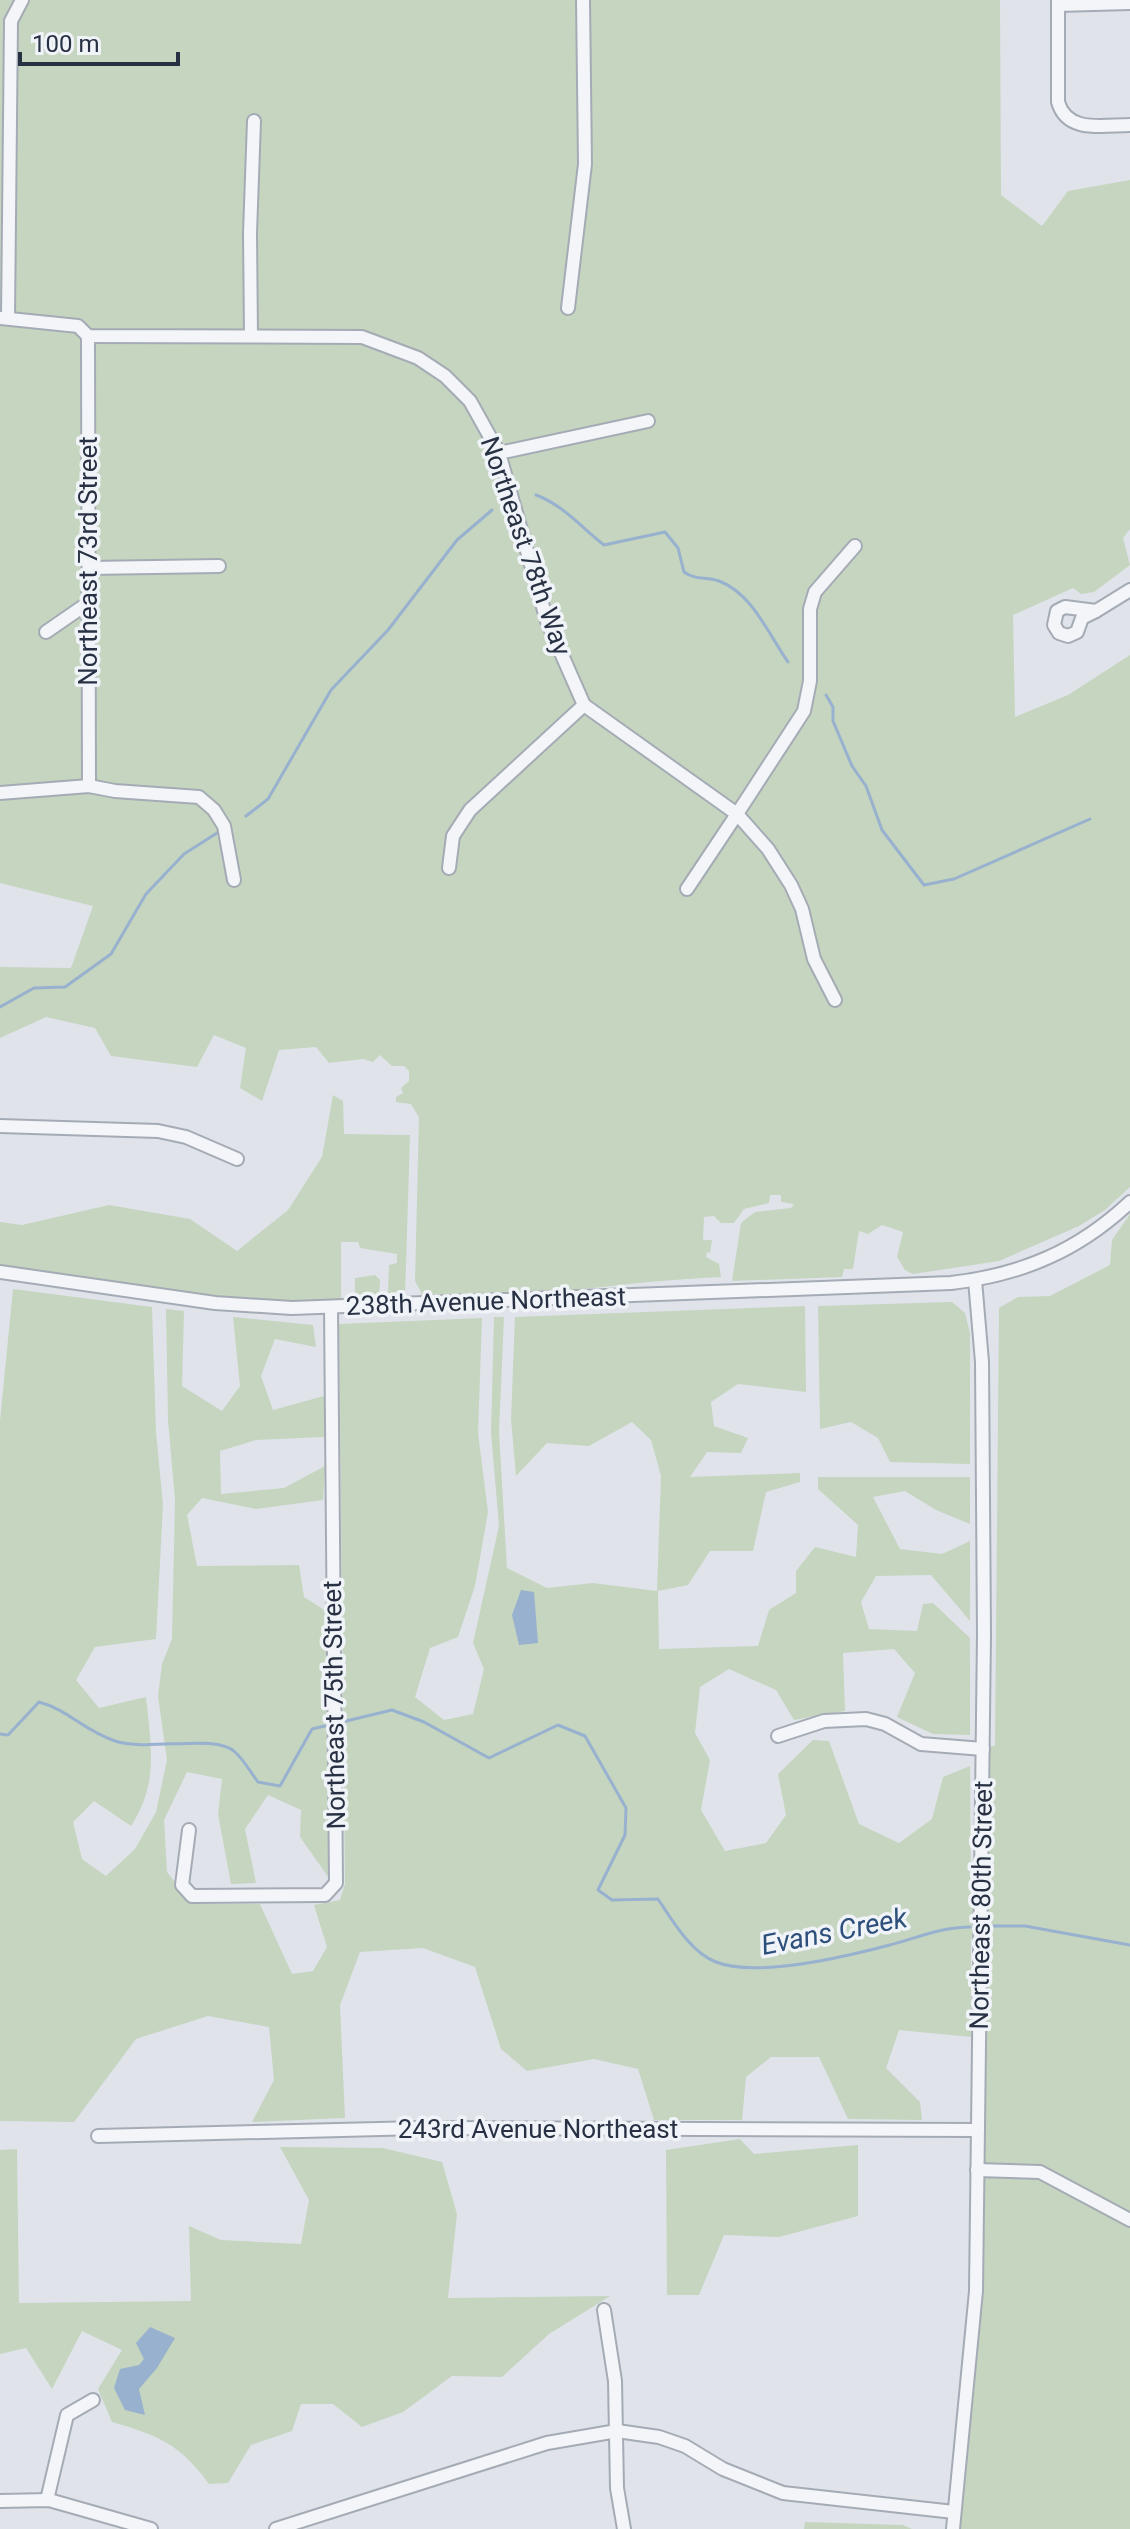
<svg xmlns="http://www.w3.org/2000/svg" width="1130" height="2529" font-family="Roboto,sans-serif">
<rect width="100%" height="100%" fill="#e0e4ea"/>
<!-- green -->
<g fill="#c5d5c0">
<path d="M0 0H1000L1001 195 1042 226 1068 191 1130 180V529L1123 538 1130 565 1094 592 1081 594 1073 588 1013 615 1015 717 1068 695 1130 655V1187L1105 1210 1079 1226 999 1261 913 1274 905 1270 897 1257 903 1232 882 1225 868 1234 859 1231 853 1269H844L842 1277 732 1281 741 1223 755 1212 791 1208 794 1204 781 1202V1195H770L769 1203 744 1209 734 1223H721L714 1216 704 1217 703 1240H712L710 1253 707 1252 706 1257 719 1264 721 1277C621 1281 522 1300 422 1304L421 1292 415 1281 419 1117 411 1104 396 1102V1097L403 1093 401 1088 409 1081V1071L404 1066H392L380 1055 373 1062 363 1059 329 1063 316 1047 279 1050 262 1101 240 1088 246 1048 214 1035 197 1067 111 1056 95 1028 46 1017 0 1038V967L71 968 93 906 0 883Z"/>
<path d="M333 1095 343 1101 344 1134 410 1135 405 1297 388 1293 389 1265 397 1263V1254L360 1248 358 1242H341V1307L292 1308 0 1272V1222L22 1225 109 1205 190 1219 237 1251 288 1210 322 1157Z"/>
<path d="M1130 1214V2529H953L976 2291 978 1938 971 1939V2037L899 2030 886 2068 920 2102 922 2120 848 2119 819 2057H771L746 2077 742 2120H654L638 2069 594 2059 527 2071 501 2049 475 1967 423 1948 360 1952 340 2005 345 2118 252 2122 274 2080 269 2027 208 2016 136 2039 74 2122 0 2121V1421L13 1289 152 1307 156 1432 163 1505 156 1639 95 1647 76 1680 99 1708 146 1697C151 1746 159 1783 131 1826L94 1801 73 1822 82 1859 106 1876 135 1849 156 1812 167 1760 158 1696 162 1664 172 1639 175 1500 168 1420 166 1309 184 1311 182 1386 222 1411 240 1386 233 1317 313 1325 316 1347 275 1339 261 1376 273 1410 324 1396V1437L256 1440 220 1451 221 1494 284 1488 325 1466 323 1500 256 1509 202 1498 187 1515 197 1566 299 1565 304 1597 326 1611 329 1878 300 1837 301 1810 268 1795 245 1829 256 1883 231 1884 218 1814 222 1779 187 1772 164 1820 167 1872 192 1904H260L292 1974 313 1971 327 1947 314 1905 340 1900 345 1884 339 1324 482 1318 478 1433 488 1512 475 1586 458 1637 430 1648 415 1697 444 1720 473 1714 484 1669 473 1643 499 1526 491 1433 494 1317H504L499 1432 507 1568 547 1588 593 1583 657 1591 661 1476 651 1440 632 1422 589 1446 547 1443 516 1476 511 1419 515 1317 805 1306 806 1392 738 1384 711 1402 714 1426 748 1438 741 1453 707 1452 690 1477 800 1473V1482L766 1492 753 1551H710L688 1585 658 1591 659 1649 758 1646 769 1610 796 1593V1571L815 1547 856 1557 858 1525 818 1489V1477H970V1524L936 1510 905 1491 873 1497 900 1549 942 1554 970 1541V1621L931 1575 876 1576 861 1602 869 1629 917 1631 923 1604 933 1603 970 1638V1735L933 1734 897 1717 915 1673 894 1649 843 1653 845 1711 794 1720 776 1690 729 1669 700 1687 695 1733 710 1760 701 1810 725 1851 766 1843 786 1815 778 1774 813 1740 829 1741 859 1824 899 1843 932 1819 943 1777 970 1766 971 1904 978 1905 979 1747 995 1746 999 1308 1018 1297 1050 1296 1110 1265 1112 1240Z"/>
<path d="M375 1275 380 1280 379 1297 355 1300V1278Z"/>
<path d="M952 1302 965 1313 970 1333V1464L890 1462 878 1438 851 1422 820 1429 818 1306Z"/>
<path d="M740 2139 754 2154 858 2145V2216L779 2237 724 2235 699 2295H667L666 2150Z"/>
<path d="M280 2147 383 2148 442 2162 457 2214 448 2298 610 2296 549 2334 502 2377 452 2376 403 2412 362 2427 333 2404H301L292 2431 251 2445 228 2483 209 2484C181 2445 158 2435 112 2422L98 2389 122 2350 82 2331 52 2389 26 2348 0 2354V2150L17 2149 19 2303 191 2301 189 2226 221 2240 301 2244 309 2200Z"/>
<path d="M805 2522 903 2525 912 2529H804Z"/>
</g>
<!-- water -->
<g fill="#98b1ce">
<path d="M521 1590 534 1592 538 1643 519 1645 512 1615Z"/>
<path d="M150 2327 175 2338 157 2368 139 2389 145 2415 125 2410 114 2388 120 2369 139 2365 144 2359 136 2343Z"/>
</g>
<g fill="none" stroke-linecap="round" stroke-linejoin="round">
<!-- stream -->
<g stroke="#98b1ce" stroke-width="3">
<path d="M536 495C563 505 581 527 604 545L665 532 678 548 684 572C697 581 705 576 719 581 752 593 769 635 788 662"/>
<path d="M826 695 833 707V721L852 766 866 786 882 830 924 885 954 879 1090 819"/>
<path d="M246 816 268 799 331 690 388 630 457 540 492 510"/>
<path d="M0 1007 34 988 65 987 111 954 146 894 184 854 217 833"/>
<path d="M342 1722 392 1710 424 1722 489 1758 558 1725 585 1736 626 1808 625 1835 598 1890 612 1900 658 1899C672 1920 691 1953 716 1962 757 1978 844 1957 886 1946 915 1939 940 1927 970 1927"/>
<path d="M0 1734 8 1735 39 1702C69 1710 82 1730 115 1741 149 1752 215 1733 235 1752 244 1760 251 1773 258 1782L280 1786 312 1729 325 1726"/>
<path d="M987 1926H1025L1130 1945"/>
</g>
<!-- minor casing -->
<g stroke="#a5abb5" stroke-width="16">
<g id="minor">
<path d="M1058 0V102C1067 134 1104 125 1130 125"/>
<path d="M1058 5 1130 3"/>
<path d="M568 308 585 164 583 0"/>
<path d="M0 318 78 326 88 336 362 337 418 358 445 376 470 401 499 453 547 621 584 705 737 814 687 889"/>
<path d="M8 318 11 21 22 0"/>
<path d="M88 336 89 786"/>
<path d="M251 336 250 233 254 121"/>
<path d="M499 453 648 421"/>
<path d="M89 568 219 566"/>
<path d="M1065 607 1096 611 1082 618 1077 632 1068 636 1059 633 1054 625 1057 611Z"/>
<path d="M1096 611 1130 590"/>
<path d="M46 632 88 603"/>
<path d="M0 793 89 786 115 791 199 797 214 810 224 826 234 880"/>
<path d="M449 868 453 836 470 810 584 705"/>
<path d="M835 1000 814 959 802 909 791 885 768 849 737 814 804 711 810 681V609L815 592 855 546"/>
<path d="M0 1126 158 1131 186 1137 237 1159"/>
<path d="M0 1272 215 1303 292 1308 951 1283C1021 1275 1078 1251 1130 1202"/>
<path d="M778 1736 824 1721 866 1719 885 1724 921 1744 983 1749"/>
<path d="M189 1830 182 1885 192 1896 325 1895 336 1883 331 1307"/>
<path d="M98 2136 420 2128 978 2130"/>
<path d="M977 2170 1040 2172 1130 2220"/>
<path d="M604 2310 615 2381 617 2488 624 2529"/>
<path d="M47 2500 67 2415 93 2400"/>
<path d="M0 2501 49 2500 151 2529"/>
<path d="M276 2529 547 2443 617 2431 659 2437 685 2446 723 2469 783 2493 954 2512"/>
<path d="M953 2529 976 2291 984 1634 982 1362 975 1280"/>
</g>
</g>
<!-- minor -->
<use href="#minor" stroke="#f3f5f8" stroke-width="12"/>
</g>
<g text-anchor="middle" stroke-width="7" stroke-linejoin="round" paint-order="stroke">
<!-- street labels -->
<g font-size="26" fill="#273143" stroke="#f0f3f8">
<text transform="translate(526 546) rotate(71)" y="9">Northeast 78th Way</text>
<text transform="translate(88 561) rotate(-90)" y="9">Northeast 73rd Street</text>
<text transform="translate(486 1301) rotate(-2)" y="9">238th Avenue Northeast</text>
<text transform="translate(334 1705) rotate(-91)" y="9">Northeast 75th Street</text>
<text transform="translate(981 1905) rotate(-89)" y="9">Northeast 80th Street</text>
<text x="538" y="2138">243rd Avenue Northeast</text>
</g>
<!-- water labels -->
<g font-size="28" font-style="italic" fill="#2d4f7b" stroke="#f0f3f8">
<text transform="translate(834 1931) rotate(-11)" y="10">Evans Creek</text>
</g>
</g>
<!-- scale -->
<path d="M20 52v12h158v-12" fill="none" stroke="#273143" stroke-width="4"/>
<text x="32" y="52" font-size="24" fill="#273143" stroke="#f0f3f8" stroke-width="6" paint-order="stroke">100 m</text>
</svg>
